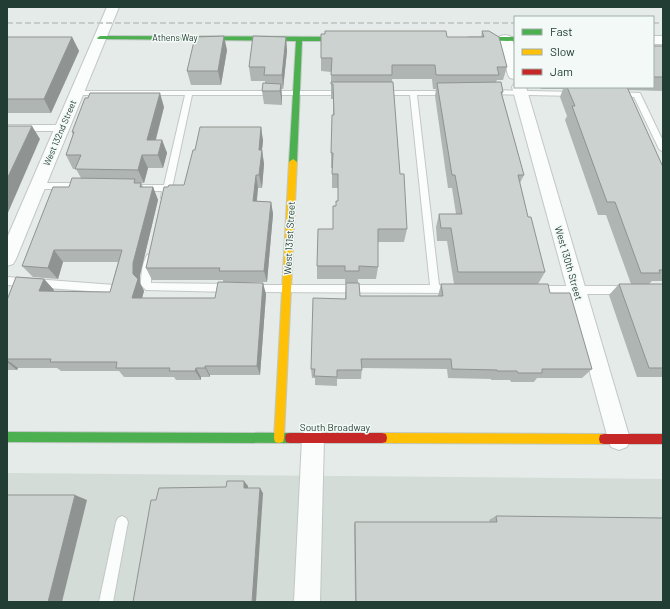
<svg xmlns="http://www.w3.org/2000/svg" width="670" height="609" font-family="Barlow,sans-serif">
<rect width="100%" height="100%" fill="#e5ebe8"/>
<!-- built -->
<path fill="#d3dcd7" d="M7 473 663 479V602H7Z"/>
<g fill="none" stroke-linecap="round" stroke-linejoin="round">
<!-- lane casing -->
<g stroke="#c2c8c5" stroke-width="2">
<g id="lane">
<path d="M488 90 575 92 579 94 575 96 491 94H488Z"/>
<path d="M74 91H345L349 93 345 95H192L172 188 169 198 165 201 161 198 162 191H140L136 188 140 185H164L185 95H74Z"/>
<path d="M378 91H449L453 93 449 95H417L439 285 455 286 457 289 455 292 452 293 249 292 247 289 249 286 252 285H430L410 95H381L377 93Z"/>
<path d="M614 92 640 93 663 141V152L659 149 634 97 617 96 613 94Z"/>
<path d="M7 125H62L66 128 62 131H7Z"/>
<path d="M38 183H82L86 186 82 189H38L34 186Z"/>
<path d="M150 254 153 255 155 258 151 275V283L230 284 233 285 235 288 233 291 230 292 146 290 141 285C141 275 142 264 147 255Z"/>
<path d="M7 277 115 285 118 286 120 289 118 292 115 293 7 285Z"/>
<path d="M536 286H626L629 287 631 290 629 293 626 294H536L533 293 531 290 533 287Z"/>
<path d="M122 516 126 518 128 522 113 602H99L116 522 118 518Z"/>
</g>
</g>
<!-- street casing -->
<g stroke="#c2c8c5" stroke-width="2">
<g id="street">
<path d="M107 7H119L16 259 13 264 7 266V238Z"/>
<path d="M505 35 510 36C518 48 515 66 515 79L510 78 508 75 499 39 500 36Z"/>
<rect x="653" y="36" width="10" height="8"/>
<path d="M514 84 515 87H526L630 439 627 447 619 450 611 447 608 439 512 87Z"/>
<path d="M313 427 321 430 324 438 320 602H294L302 438 305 430Z"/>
</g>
</g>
<!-- fast casing -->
<g stroke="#c1c8c5" stroke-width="2">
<g id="fast">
<path d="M100 36 352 37 355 39 352 41H302L297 162 293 165 289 162 296 41 98 39 97 38Z"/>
<path d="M470 37H515V41L468 40V38Z"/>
<path d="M7 432 290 433 294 434 295 438 294 442 290 443 7 442Z"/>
</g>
</g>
<!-- slow casing -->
<g stroke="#c1c8c5" stroke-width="2">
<g id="slow">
<path d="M293 159 297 162 284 438 283 442 279 443 275 442 274 438 289 162Z"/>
<path d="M382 433 604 434 608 435 609 439 608 443 604 444 382 443 378 442 377 438 378 434Z"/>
</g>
</g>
<!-- jam casing -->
<g stroke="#c1c8c5" stroke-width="2">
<g id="jam">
<path d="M290 433H382L386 434 387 438 386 442 382 443H290L286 442 285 438 286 434Z"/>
<path d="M604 434H663V444H604L600 443 599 439 600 435Z"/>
</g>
</g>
<!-- lane -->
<use href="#lane" fill="#fbfcfc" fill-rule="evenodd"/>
<!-- street -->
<use href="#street" fill="#fbfcfc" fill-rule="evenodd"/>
<!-- fast -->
<use href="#fast" fill="#4caf50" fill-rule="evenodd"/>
<!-- slow -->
<use href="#slow" fill="#ffc107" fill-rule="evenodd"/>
<!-- jam -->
<use href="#jam" fill="#c62828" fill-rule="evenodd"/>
<!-- rail -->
<g stroke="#c7ccc9" stroke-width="2" stroke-dasharray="6 3" stroke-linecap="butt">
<path d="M7 23H515"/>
<path d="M653 23H663"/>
</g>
</g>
<!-- wall -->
<g fill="#afb5b2">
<path d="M482 31 507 67 503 80H497L496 82 503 92 502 95 524 175 520 183 528 217 545 272 538 284H454L447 241H437L436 227 439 214H456L452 188H448L435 96 436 89H433L432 79H392L400 174 407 229 404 242H378V267L376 279H358V283H345V279H317V266L333 229 336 206 338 201V188H332V168H331V153L333 115V99H331V72L321 71V58L447 37H481Z"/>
<path d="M7 37H72L79 51 51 113H7Z"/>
<path d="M286 37 287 51 283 89H281L282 98V105L264 104 262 91 265 83V81H251L249 67Z"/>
<path d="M653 46H663V91L628 90 663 167V281H652L649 284H663V377H637L609 295 619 284H631L606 215H598L565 120 567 116 560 97 563 89H541L540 87H653Z"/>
<path d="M227 50 221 85H191L187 71Z"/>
<path d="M164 107 156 140H162L167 153 163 168H148L144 183H141L143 187H153L158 200 140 275V283L144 291 142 298H215L266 294 260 375H210V377H201V380H176L174 377H124L119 371H61L57 368H18L17 370H7V300L44 279 54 290 53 291 110 292 118 262H63L58 279 33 277 22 266 69 187 81 178 76 169H73L66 155 73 135 72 132Z"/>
<path d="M261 127 263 141 262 150 264 164 262 188H258L257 201 271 202 273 214 267 282H223V280H152L146 268 168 187 184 185 195 150Z"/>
<path d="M346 283 360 296H438L441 284 550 293 592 369 582 378H537L534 382H511L510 380H491V379L448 378 447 369 362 368 361 379H337V386L315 385V378H312L311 369 345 299Z"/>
<path d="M496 516 663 602H355L354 525 355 522H490L489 520Z"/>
</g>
<!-- shaded-wall -->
<g fill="#8f9391">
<path d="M224 36 227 50 221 85 218 71Z"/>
<path d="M72 37 79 51 51 113 44 99Z"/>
<path d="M286 37 287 51 283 89 282 75Z"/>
<path d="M281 84 282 98V105L280 91Z"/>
<path d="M160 93 164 107 152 153 147 140Z"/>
<path d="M32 126 40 139 7 215V179Z"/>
<path d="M261 127 263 141 261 157 262 150 264 164 262 188 259 175V150Z"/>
<path d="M162 140 167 153 163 168 158 155Z"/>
<path d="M142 155 148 168 144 183 138 170Z"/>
<path d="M256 175 258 188 255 214 253 201Z"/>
<path d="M153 187 158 200 140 275V283L144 291 139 309 132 298 133 274V263Z"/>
<path d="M271 202 273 214 267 282 264 271Z"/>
<path d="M54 250 63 262 58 279 48 268Z"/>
<path d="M44 279 54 290 50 302 39 291Z"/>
<path d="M263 283 266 294 260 375 257 366Z"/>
<path d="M7 360 18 368 17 370 7 362Z"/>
<path d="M205 366 210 375V377L205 368Z"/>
<path d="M196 368 201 377V380L195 371Z"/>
<path d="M244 481 248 486V493L244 488Z"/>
<path d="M260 488 263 493 256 602H252Z"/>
<path d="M75 495 87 500 62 602H48Z"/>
</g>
<!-- building -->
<g fill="#ccd2cf" stroke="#8f9391">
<path d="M325 31H446L447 37H484L482 31H489L499 37 507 67H497L499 75H436L435 65H392V75H331L332 58H321V34H325Z"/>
<path d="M224 36 218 71H187L195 37Z"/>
<path d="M253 36 286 37 282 75H264L265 67H249Z"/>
<path d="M7 37H72L44 99H7Z"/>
<rect x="653" y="46" width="10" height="31"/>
<path d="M331 82H393L400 174H404L407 229H378V267L359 266V271H345V266H317L318 229H333V206H336V201H338V174H332L333 153H331L332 115H334L333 84H331Z"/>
<path d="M501 82 503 92H501L524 175H518L528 217H531L545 272H458L451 228H441L439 214H462L455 175H452L437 83Z"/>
<path d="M263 83 281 84 280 91H262Z"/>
<path d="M567 87H627L663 167V270H659L660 273H641L615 202H607L572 106H575Z"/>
<path d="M90 93H160L147 140H162L158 155H142L138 170 75 169 81 155H66L74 132H72L85 98H88Z"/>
<path d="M7 126H32L7 179Z"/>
<path d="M200 127H261L259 150H262L259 175H256L253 201 271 202 264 271H219L220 268H146L164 187H168L169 185H184L193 150H195Z"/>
<path d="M72 178 135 179 134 183H141L140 187H153L133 263V274L138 279 132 298H215L218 282 263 283 257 366H205V368H196L195 371H169L170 368H116L117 362H50L51 359H7V300L16 277 44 279 39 291 110 292 122 250H54L48 268 22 266 53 187H69Z"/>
<path d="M346 283H359L360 296H443L441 284H548L550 293H570L592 369H542V373H518L517 371H497V370L452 369 451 359H361L362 370H337V377L314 376 315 369H311L313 298 346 299Z"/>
<path d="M619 284H663V368H649Z"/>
<path d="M227 481H244V488H260L252 602H133L151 500H156L159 488 226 487Z"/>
<path d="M7 495H75L48 602H7Z"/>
<path d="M496 516 663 518V602H356L355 522H497Z"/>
</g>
<g text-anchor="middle" stroke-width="3" stroke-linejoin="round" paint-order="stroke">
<!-- far-street labels -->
<g font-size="9" fill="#223e34" stroke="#f3f9f6">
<text x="175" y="41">Athens Way</text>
<text transform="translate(60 133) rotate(-67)" y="3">West 132nd Street</text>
</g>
<!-- street labels -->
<g font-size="10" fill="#223e34" stroke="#f3f9f6">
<text transform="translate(289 238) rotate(-87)" y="4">West 131st Street</text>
<text transform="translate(569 263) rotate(74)" y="4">West 130th Street</text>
<text x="335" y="431">South Broadway</text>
</g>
</g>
<!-- border -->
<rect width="670" height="609" fill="none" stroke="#223e34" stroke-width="16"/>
<!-- legend -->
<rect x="514" y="16" width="140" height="72" fill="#f3f9f6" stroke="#9faea8"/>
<rect x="522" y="29" width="20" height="6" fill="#4caf50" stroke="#9faea8"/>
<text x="550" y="36" font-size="12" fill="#223e34">Fast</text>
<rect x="522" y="49" width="20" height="6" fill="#ffc107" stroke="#9faea8"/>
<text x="550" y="56" font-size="12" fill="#223e34">Slow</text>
<rect x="522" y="69" width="20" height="6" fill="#c62828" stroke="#9faea8"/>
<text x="550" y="76" font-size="12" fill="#223e34">Jam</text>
</svg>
